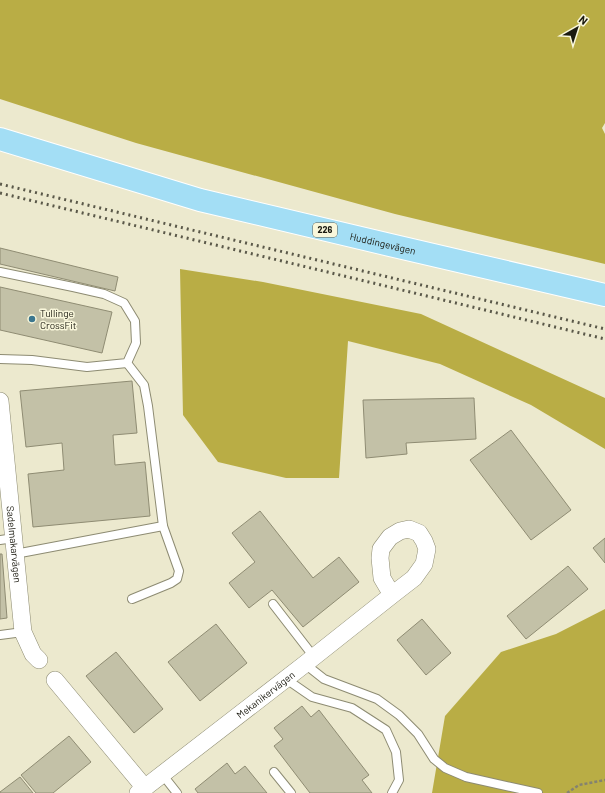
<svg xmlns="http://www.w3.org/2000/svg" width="605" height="793" font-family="Barlow,sans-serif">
<rect width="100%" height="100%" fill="#ece9ce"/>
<!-- forest -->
<g fill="#b9ad45">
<path d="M0 0H605V123L602 128 605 134V264L395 214 136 143 0 99Z"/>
<path d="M180 269 263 282 421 314 605 398V449L531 405 440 364 348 341 339 478H286L218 462 183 415Z"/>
<path d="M605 609V793H432L445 716 501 652 556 634Z"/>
</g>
<!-- building -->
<g fill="#c3c1a7" stroke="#8f8c73">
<path d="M0 248 118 277 115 291 0 264Z"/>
<path d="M0 287 112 312 102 353 0 330Z"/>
<path d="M132 381 137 433 113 435 115 465 145 462 150 516 33 527 28 474 64 470 62 443 26 447 20 391Z"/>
<path d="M474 398 476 439 406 443 407 454 366 458 363 400Z"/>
<path d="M511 430 571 510 531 540 470 460Z"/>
<path d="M260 511 313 578 339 557 359 582 303 627 272 590 249 608 229 583 255 562 232 533Z"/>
<path d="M605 538V563L593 548Z"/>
<path d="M0 554H2L7 618 0 619Z"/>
<path d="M568 566 588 589 526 639 507 616Z"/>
<path d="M422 619 451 653 426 675 397 640Z"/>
<path d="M216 624 247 663 200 701 168 662Z"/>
<path d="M116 652 163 709 134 733 86 676Z"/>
<path d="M302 706 311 717 319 710 369 775 362 780 372 793H310L274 746 283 739 274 728Z"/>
<path d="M69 736 91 762 53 793H36L21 775Z"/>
<path d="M227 763 235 774 245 766 267 793H198L195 789Z"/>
<path d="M20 777 33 793H0V792Z"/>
</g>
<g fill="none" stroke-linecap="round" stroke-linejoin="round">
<!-- service casing -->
<g stroke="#8d8b72" stroke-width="10">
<g id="service">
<path d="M0 272 73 287 104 294 124 303 135 321 136 343 127 363 87 367 32 360 0 359"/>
<path d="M127 363 144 385 148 406 163 526 179 571 177 579 171 583 132 599"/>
<path d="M0 540 14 538"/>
<path d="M15 554 163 526"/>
<path d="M273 604 314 657"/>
<path d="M0 635 23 632"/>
<path d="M305 664 324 679 377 699 399 715 418 734 434 759 445 768 466 777 538 793"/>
<path d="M286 679 312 697 352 708 386 730 396 752 399 780 392 793"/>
<path d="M274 772 291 793"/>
<path d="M162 774 177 793"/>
</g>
</g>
<!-- minor casing -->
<g stroke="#8d8b72" stroke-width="18">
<g id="minor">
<path id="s1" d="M0 401 23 632 33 654 39 660"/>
<path d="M55 680 145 788"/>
<path id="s2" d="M138 793 305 664 392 595 414 578 424 564 427 549 424 541 419 533 409 529 400 531 390 537 381 549 380 558 382 578 392 595"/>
</g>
</g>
<!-- primary casing -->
<g stroke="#fff" stroke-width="24">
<g id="primary">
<path id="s3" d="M0 139 200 200 390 245 605 295"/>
</g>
</g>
<!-- path -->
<path stroke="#848270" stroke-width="2.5" stroke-dasharray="3 2" stroke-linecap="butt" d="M567 793 579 785 605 780"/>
<!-- service -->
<use href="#service" stroke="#fff" stroke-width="8"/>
<!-- minor -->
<use href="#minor" stroke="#fff" stroke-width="17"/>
<!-- primary -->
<use href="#primary" stroke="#a3def5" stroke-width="22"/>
<!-- rail -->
<g stroke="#5a5849" stroke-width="3" stroke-dasharray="2 4" stroke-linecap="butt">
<path d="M0 184 605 329"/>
<path d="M0 193 605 339"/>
</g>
</g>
<!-- markers -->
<circle fill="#3c778f" stroke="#f9f7db" stroke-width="1.5" cx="32" cy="319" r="4"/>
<g text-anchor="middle" stroke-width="3" stroke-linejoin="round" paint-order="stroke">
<!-- shield labels -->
<rect fill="#f9f7db" stroke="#5e5c4d" stroke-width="1" x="313" y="223" width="24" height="14" rx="3"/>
<g font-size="9" font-weight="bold" fill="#1b1a10">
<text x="325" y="233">226</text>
</g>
<!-- street labels -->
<g font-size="10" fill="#1b1a10" stroke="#f9f7db">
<text dy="4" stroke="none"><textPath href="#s3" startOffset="397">Huddingevägen</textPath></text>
<text dy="4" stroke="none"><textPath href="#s1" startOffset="144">Sadelmakarvägen</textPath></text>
<text dy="4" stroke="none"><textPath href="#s2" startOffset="161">Mekanikervägen</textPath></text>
</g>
<!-- poi labels -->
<g font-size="10" fill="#1b1a10" stroke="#f9f7db" text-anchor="start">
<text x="40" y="317">Tullinge<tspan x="40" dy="12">CrossFit</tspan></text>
</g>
</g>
<!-- north arrow -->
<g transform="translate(577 28) rotate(39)" stroke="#f9f7db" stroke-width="3" paint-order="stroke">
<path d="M0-3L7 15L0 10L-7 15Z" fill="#1b1a10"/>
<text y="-6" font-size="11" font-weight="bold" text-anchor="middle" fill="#1b1a10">N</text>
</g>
</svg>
